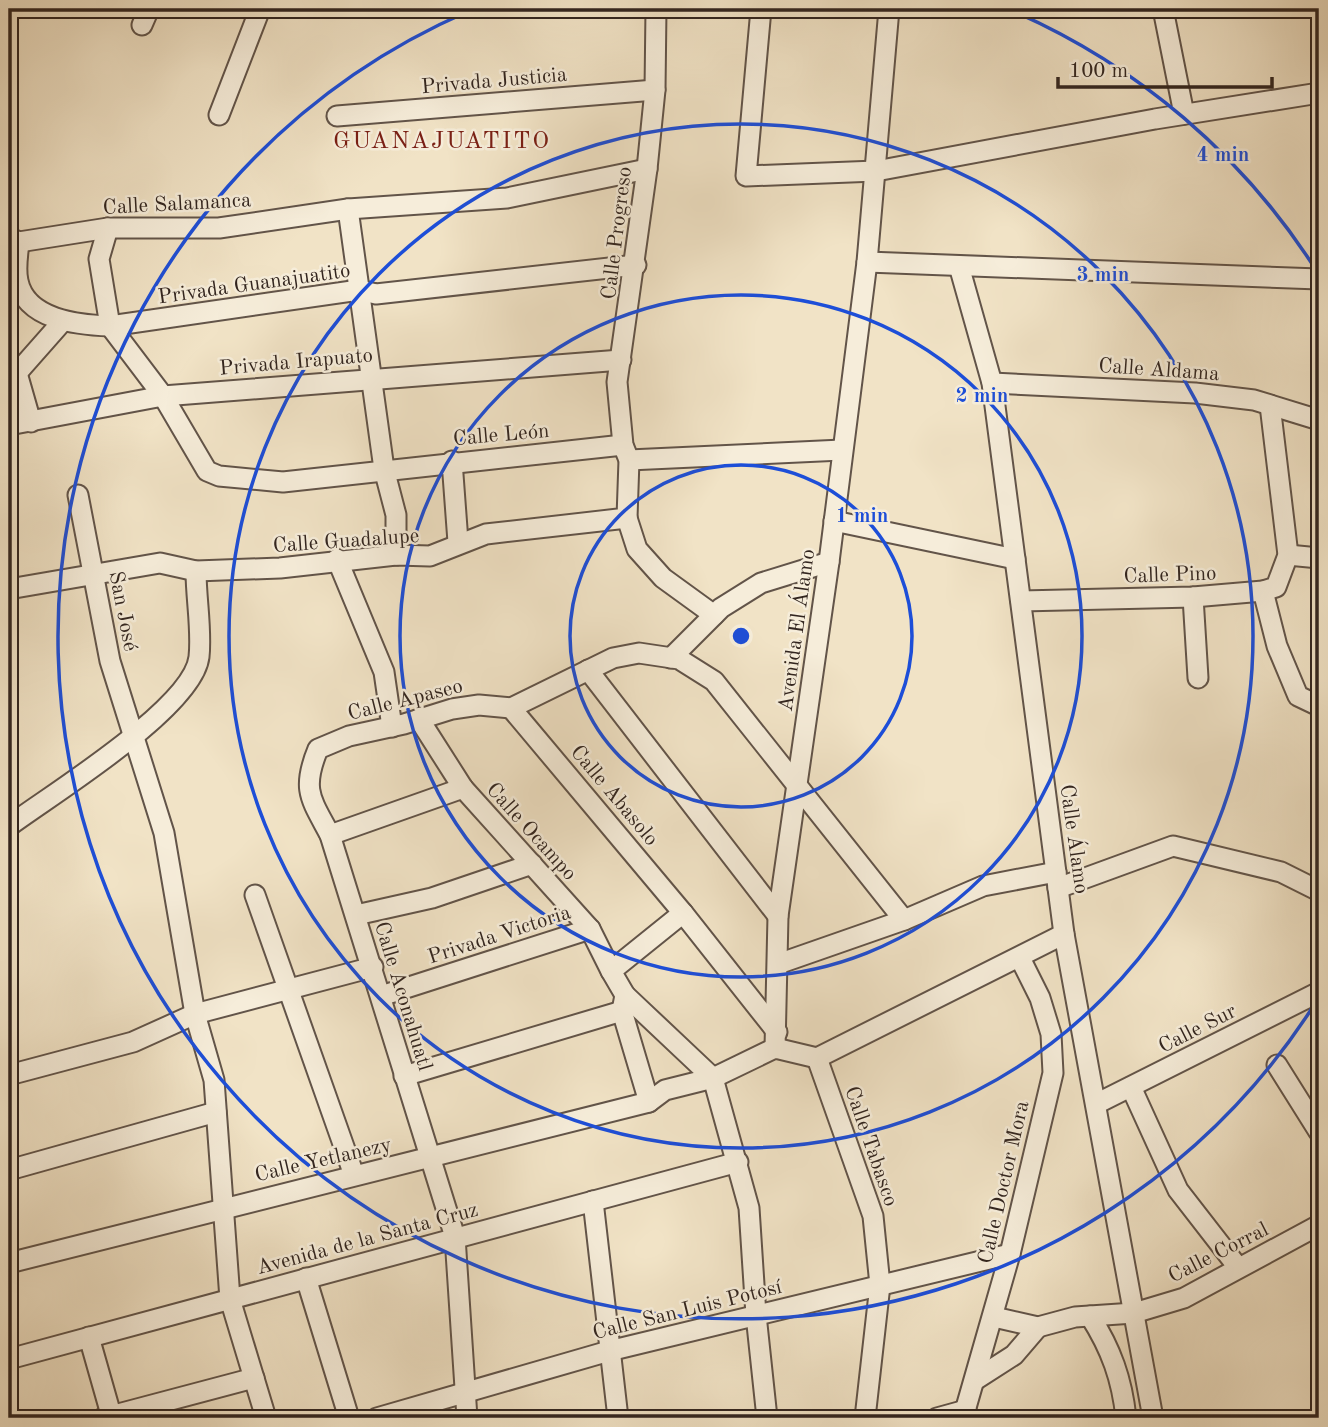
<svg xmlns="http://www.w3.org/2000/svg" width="1328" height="1427" font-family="'Old Standard TT',serif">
<rect width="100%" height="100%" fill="#f1e3c6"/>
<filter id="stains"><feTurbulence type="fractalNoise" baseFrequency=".00286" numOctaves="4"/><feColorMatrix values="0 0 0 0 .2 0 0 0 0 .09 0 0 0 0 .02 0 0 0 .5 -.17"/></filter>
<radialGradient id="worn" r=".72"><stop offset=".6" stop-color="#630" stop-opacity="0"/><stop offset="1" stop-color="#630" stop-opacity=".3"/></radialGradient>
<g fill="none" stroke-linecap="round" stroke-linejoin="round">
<!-- minor casing -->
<g stroke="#625449" stroke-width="23">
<g id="minor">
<path d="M761 9 746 176 876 171 1155 119 1319 93"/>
<path d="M1163 9 1184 114"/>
<path d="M142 25 149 9"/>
<path d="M219 115 260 9"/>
<path d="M337 116 655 90"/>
<path d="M348 209 384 469 396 515V555"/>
<path d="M108 228 99 259 110 326 163 396 207 471 219 476 283 482 623 445"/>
<path d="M10 238 19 242 108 228H219L348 209 507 198 647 169"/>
<path d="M19 242C18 254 15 268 18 281 26 320 78 325 110 326L359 290 376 294 636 265"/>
<path d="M867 262 1319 279"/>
<path d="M959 266 992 383 1064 934 1153 1418"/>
<path d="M9 370 17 373 31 422"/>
<path d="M17 373 62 322"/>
<path d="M992 383 1195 393 1254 400 1319 420"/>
<path d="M9 425 163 396 621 360"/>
<path d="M629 460 842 450"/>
<path d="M452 461 458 542"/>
<path d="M78 495 110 661 164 833 195 1014 214 1080 230 1299 266 1418"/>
<path d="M627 518 637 549 663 578 714 615"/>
<path d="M834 521 1015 559"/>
<path d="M1288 555 1319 558"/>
<path d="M337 559 384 672 392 727"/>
<path d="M9 589 160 563 196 571 280 568 396 555 430 556 486 534 627 518 629 460 623 445 617 382 647 169 655 90 656 9"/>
<path d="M1263 591 1277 646 1298 696 1319 706"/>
<path d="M1193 597 1198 678"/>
<path d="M1021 601 1193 597 1263 591 1276 587 1288 555 1270 405"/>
<path d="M671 658 721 608 761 583 829 562"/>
<path d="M588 670 778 916"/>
<path d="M511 708 683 913 777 1032"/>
<path d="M419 719 463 788 590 929 611 971"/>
<path d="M9 826C52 794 193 708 199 657 202 630 196 599 196 571"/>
<path d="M330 835 463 788"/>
<path d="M1058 888 1173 846 1281 872 1319 891"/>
<path d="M255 895 354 1175"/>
<path d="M356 915 432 898 532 864"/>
<path d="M778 964 904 920 983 886 1056 872"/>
<path d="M625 995 713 1078 749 1208 756 1315 767 1418"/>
<path d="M381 996 590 929"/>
<path d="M775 1048 778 916 829 562 867 262 889 9"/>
<path d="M817 1058 873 1216 880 1285 865 1418"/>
<path d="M1277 1065 1319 1132"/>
<path d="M9 1075 133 1042 195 1014 373 967"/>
<path d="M404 1076 622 1011"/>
<path d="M1131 1087 1178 1190 1237 1266"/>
<path d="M649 1102 622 1011 625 995 611 971 683 913"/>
<path d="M1096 1104 1319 992"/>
<path d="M9 1170 216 1112"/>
<path d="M593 1201 618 1418"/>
<path d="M9 1263 649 1102 665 1090 713 1078 775 1048 817 1058 1064 934"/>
<path d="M306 1278 349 1418"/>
<path d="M1090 1316C1111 1349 1122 1379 1126 1418"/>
<path d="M994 1317 1038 1327 1075 1317 1134 1313 1184 1298 1319 1225"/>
<path d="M89 1337 112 1418"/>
<path d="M9 1359 738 1162"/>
<path d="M975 1380 1014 1355 1038 1327"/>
<path d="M103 1418 254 1378"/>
<path d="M377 1418 609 1351 1010 1254"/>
<path d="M467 1418 455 1237 330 835C311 799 301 790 318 749L349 736 404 724 452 709 479 705 511 708 613 658 639 653 679 659 714 681 904 920"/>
<path d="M937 1418 966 1410"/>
<path d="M963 1418 1010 1254 1053 1073 1051 1034 1040 998 1020 958"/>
</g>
</g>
<!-- minor -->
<use href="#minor" stroke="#f6edda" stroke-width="19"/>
</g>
<!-- distance rings -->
<g fill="none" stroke="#1d4ed8" stroke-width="3.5">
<circle cx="741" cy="636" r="171"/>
<circle cx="741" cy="636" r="341"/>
<circle cx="741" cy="636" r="512"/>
<path d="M1316 1002A682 682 0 1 1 469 11M1013 11A682 682 0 0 1 1316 270"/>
</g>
<g text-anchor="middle" stroke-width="5" stroke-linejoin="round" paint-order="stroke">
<!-- street labels -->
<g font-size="21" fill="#32251f" stroke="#f6edda">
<text transform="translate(494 80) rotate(-5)" y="7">Privada Justicia</text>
<text transform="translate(177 203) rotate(-3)" y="7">Calle Salamanca</text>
<text transform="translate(616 233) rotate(-83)" y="7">Calle Progreso</text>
<text transform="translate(254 283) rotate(-8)" y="7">Privada Guanajuatito</text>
<text transform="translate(296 361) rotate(-5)" y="7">Privada Irapuato</text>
<text transform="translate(1159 369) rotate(4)" y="7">Calle Aldama</text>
<text transform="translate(501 434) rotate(-5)" y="7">Calle León</text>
<text transform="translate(346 540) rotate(-4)" y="7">Calle Guadalupe</text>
<text transform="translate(1170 574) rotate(-2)" y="7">Calle Pino</text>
<text transform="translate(124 611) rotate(79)" y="7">San José</text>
<text transform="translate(796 630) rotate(-82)" y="7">Avenida El Álamo</text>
<text transform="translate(405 699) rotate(-14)" y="7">Calle Apaseo</text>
<text transform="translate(615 795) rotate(50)" y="7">Calle Abasolo</text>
<text transform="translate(532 831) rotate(48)" y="7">Calle Ocampo</text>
<text transform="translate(1075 839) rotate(82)" y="7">Calle Álamo</text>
<text transform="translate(499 934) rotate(-18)" y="7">Privada Victoria</text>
<text transform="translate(404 996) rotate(73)" y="7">Calle Aconahuatl</text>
<text transform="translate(1197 1028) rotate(-27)" y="7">Calle Sur</text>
<text transform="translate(872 1146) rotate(71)" y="7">Calle Tabasco</text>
<text transform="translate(323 1159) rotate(-13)" y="7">Calle Yetlanezy</text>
<text transform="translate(1003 1182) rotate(-77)" y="7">Calle Doctor Mora</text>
<text transform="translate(367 1238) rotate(-15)" y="7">Avenida de la Santa Cruz</text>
<text transform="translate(1218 1252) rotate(-27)" y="7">Calle Corral</text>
<text transform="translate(687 1309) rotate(-14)" y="7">Calle San Luis Potosí</text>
</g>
<!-- quarter labels -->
<g font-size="24" letter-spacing="2" fill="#7a1f14" stroke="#f6edda">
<text x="442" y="148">GUANAJUATITO</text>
</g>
</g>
<circle cx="741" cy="636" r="10" fill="#1d4ed8" stroke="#f6edda" stroke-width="3.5"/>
<g font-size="21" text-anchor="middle" font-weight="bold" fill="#1d4ed8" stroke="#f6edda" stroke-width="5" stroke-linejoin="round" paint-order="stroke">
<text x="1223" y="161">4 min</text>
<text x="1103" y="281">3 min</text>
<text x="982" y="402">2 min</text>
<text x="862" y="522">1 min</text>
</g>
<!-- margin -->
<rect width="1328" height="1427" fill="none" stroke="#f1e3c6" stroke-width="35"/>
<rect x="10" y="10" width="1307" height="1406" fill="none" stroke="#32251f" stroke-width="3.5"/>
<rect x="18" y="18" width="1293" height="1392" fill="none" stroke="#32251f" stroke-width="2"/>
<!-- scale -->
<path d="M1058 77v10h214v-10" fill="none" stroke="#32251f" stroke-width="3.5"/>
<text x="1069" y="77" font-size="21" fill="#32251f" stroke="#f6edda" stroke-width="5" paint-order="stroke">100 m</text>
<rect width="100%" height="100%" filter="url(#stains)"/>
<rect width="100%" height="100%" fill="url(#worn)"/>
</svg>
